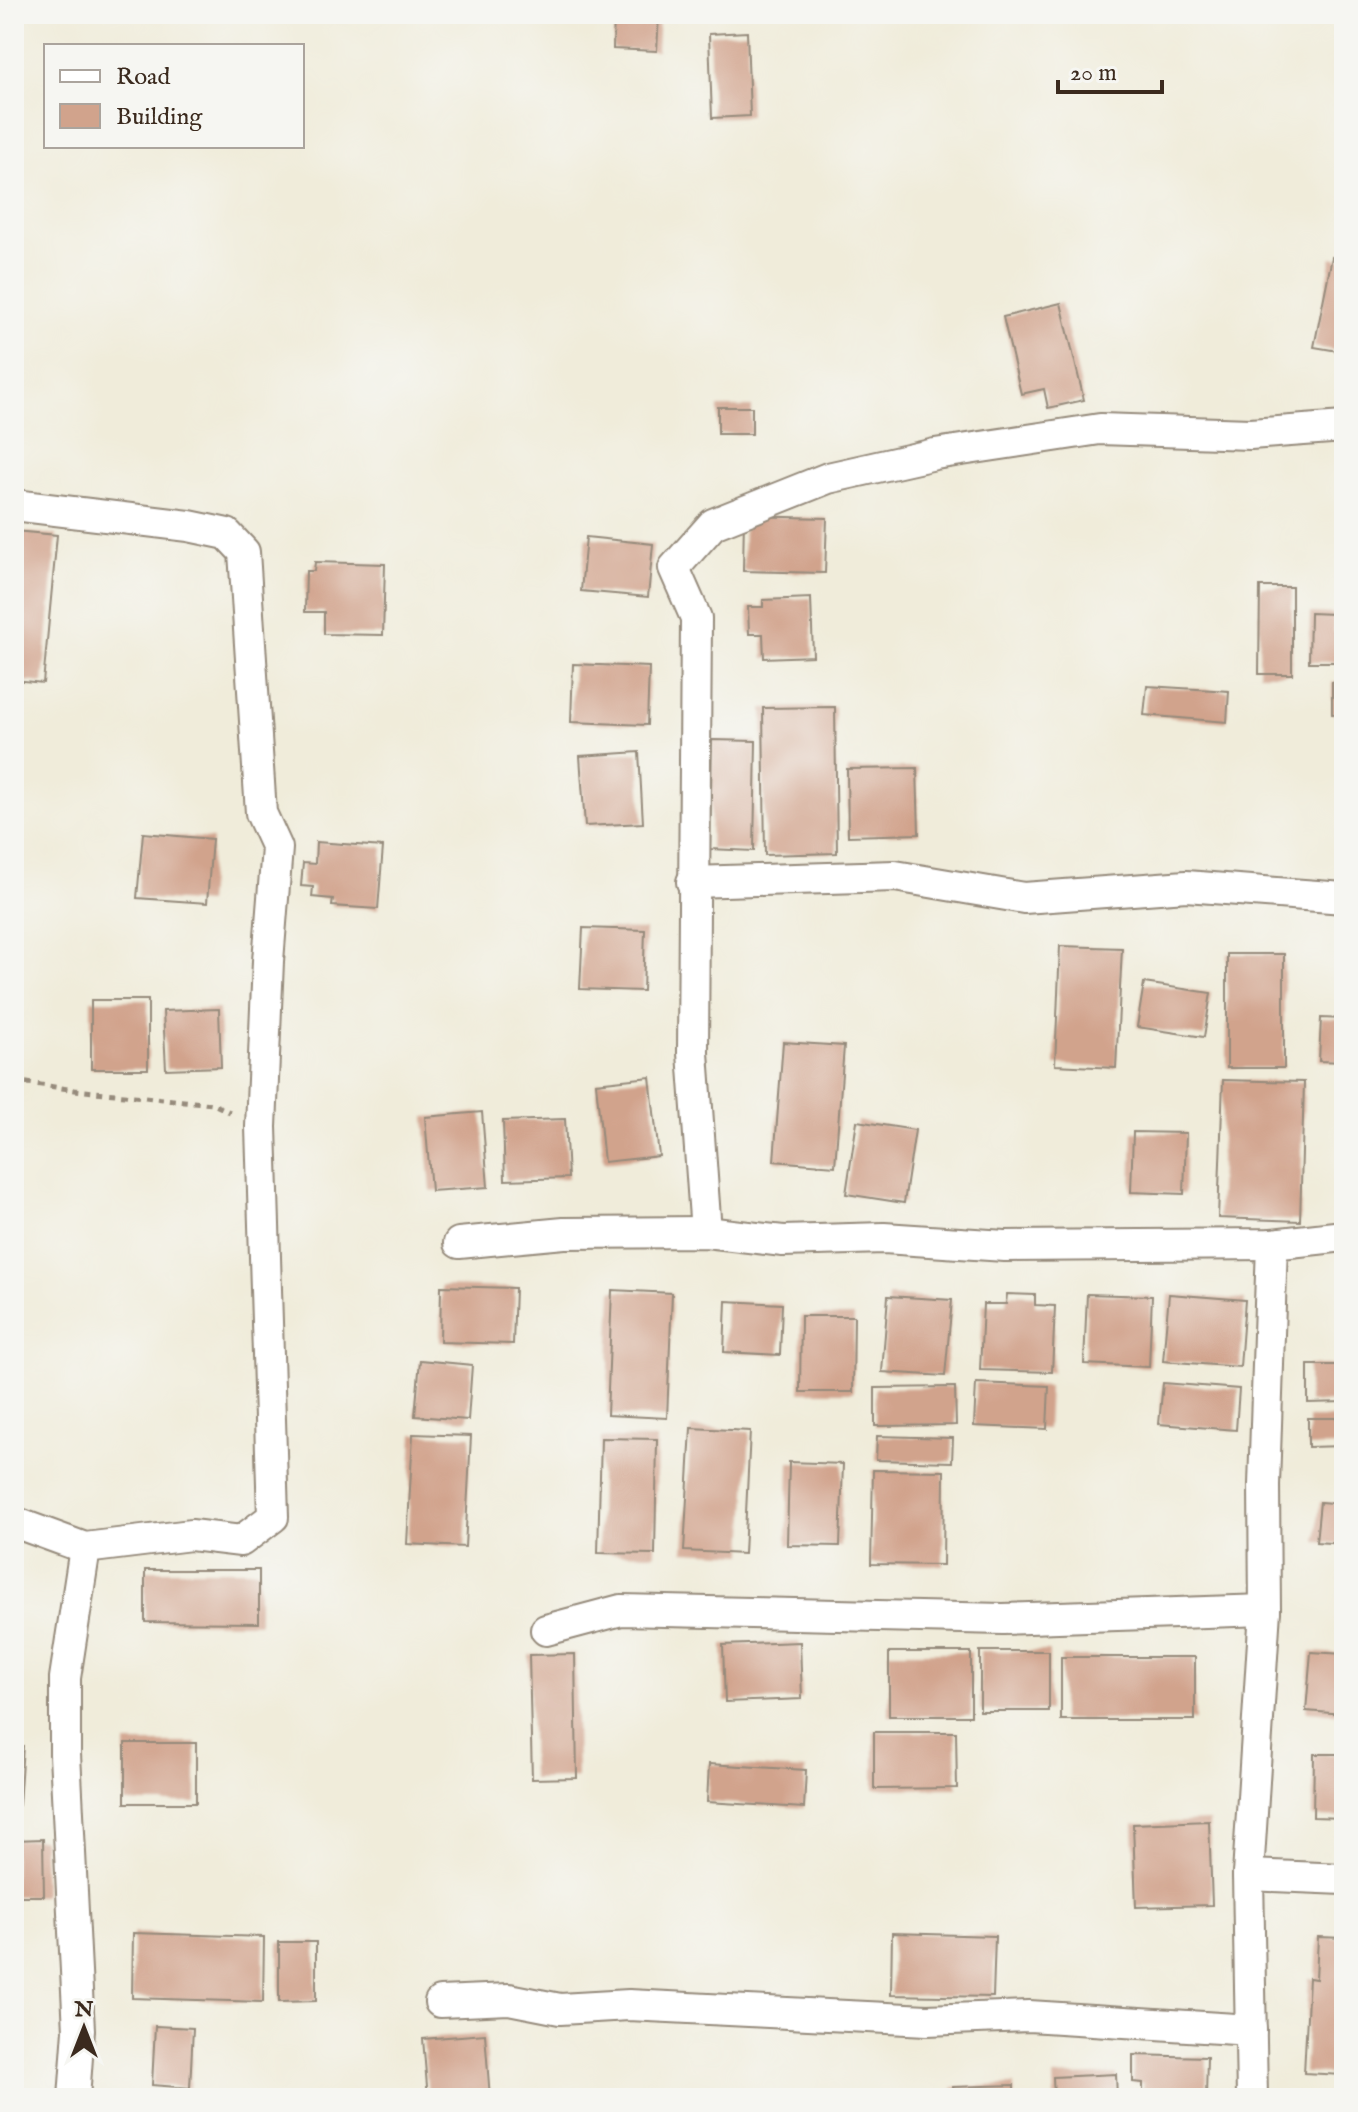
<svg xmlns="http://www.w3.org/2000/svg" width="1358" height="2112" font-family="'IM FELL English',serif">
<rect width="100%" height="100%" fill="#f6f6f2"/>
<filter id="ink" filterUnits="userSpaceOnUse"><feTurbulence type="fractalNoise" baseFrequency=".0125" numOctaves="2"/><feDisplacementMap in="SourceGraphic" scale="16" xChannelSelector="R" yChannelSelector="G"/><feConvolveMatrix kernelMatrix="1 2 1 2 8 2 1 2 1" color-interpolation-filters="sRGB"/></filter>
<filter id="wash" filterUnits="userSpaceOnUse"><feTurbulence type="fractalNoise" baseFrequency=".006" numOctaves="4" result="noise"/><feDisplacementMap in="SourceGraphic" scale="32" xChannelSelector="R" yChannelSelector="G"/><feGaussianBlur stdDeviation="1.8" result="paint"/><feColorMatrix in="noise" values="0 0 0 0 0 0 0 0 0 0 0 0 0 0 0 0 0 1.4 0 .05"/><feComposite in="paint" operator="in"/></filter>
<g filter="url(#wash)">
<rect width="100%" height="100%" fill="#f0ecda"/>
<g id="blocks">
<!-- building -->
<g fill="#d1a38c">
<path d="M614 14H659L657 51 613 49Z"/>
<path d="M747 32 750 116 712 118 709 34Z"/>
<path d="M1332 257 1344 260V352L1314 347Z"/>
<path d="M1061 303 1084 400 1048 408 1044 389 1021 394 1003 317Z"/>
<rect x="718" y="407" width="34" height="27"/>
<path d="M744 516 827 518 825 573 743 571Z"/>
<path d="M14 531 57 535 43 683 14 680Z"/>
<path d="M586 537 653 544 648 597 581 591Z"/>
<path d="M315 562 385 564 383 635 324 634V612H305L306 571H314Z"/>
<path d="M1260 587H1292V674H1259Z"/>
<path d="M811 598 813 656 764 658 763 634H749L748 607H763V600Z"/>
<path d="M1310 613 1334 614 1333 631H1344V662H1309Z"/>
<path d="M573 664 649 667 647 725 571 722Z"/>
<rect x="1332" y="682" width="12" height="32"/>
<path d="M1147 686 1229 691 1227 722 1144 715Z"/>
<path d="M835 707 837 853 765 855 763 708Z"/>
<path d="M712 740 756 741 754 851 710 849Z"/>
<path d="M639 752 643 823 585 826 580 756Z"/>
<path d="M917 768 919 834 848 836 847 769Z"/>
<path d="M143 833 212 839 207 903 137 898Z"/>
<path d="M316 842 383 847 378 909 332 906 333 899 312 897 313 887 301 886 303 863 315 864Z"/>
<path d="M583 928 645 930 643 991 580 989Z"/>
<path d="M1060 946 1122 948 1116 1068 1055 1065Z"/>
<rect x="1227" y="954" width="57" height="114"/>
<path d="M1144 983 1211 993 1204 1037 1137 1027Z"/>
<rect x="91" y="1000" width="57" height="69"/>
<path d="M219 1009 221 1067 166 1069 163 1011Z"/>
<path d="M1321 1018 1344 1019V1062L1319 1061Z"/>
<path d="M783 1042 844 1046 835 1166 774 1161Z"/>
<path d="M650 1077 659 1156 604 1162 596 1083Z"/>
<path d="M1223 1080 1304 1082 1300 1221 1218 1218Z"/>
<path d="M482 1112 488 1187 431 1191 425 1117Z"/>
<path d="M565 1119 568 1178 505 1180 503 1121Z"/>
<path d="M857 1121 915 1130 904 1203 846 1194Z"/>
<path d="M1133 1132 1186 1133 1184 1194 1131 1192Z"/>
<path d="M441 1286 515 1288 513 1344 440 1342Z"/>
<path d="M612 1290 672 1293 667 1418 607 1415Z"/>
<path d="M1007 1294 1035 1295V1305L1055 1306 1052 1372 980 1370 983 1304H1006Z"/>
<path d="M1087 1294 1152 1296 1149 1367 1084 1364Z"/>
<path d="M1169 1294 1245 1300 1240 1367 1163 1361Z"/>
<path d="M888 1296 952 1300 945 1376 882 1372Z"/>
<path d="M726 1301 782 1304 780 1355 724 1352Z"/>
<path d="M801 1316H854L853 1392H800Z"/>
<path d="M420 1360 472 1365 468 1420 415 1416Z"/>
<path d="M1308 1365H1344V1402L1308 1403Z"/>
<path d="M976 1383 1049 1386 1047 1429 974 1426Z"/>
<path d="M1163 1383 1239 1389 1236 1430 1159 1424Z"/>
<path d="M955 1387 956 1425 875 1426V1388Z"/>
<path d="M1308 1418H1344V1446L1308 1447Z"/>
<path d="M691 1428 750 1431 744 1554 684 1551Z"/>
<path d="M413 1434 471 1436 465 1547 407 1544Z"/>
<path d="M877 1436 953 1438 952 1462 876 1460Z"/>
<path d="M601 1438 657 1439 655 1554 598 1553Z"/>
<path d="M789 1462 843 1464 840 1546 787 1545Z"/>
<path d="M873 1470 944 1471 943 1565 871 1564Z"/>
<path d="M1320 1502 1344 1504V1544L1316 1542Z"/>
<path d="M145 1570H259V1623L145 1622Z"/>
<path d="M800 1642 802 1699 725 1702 723 1645Z"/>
<rect x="980" y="1651" width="69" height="60"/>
<rect x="889" y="1652" width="82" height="64"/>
<path d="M1311 1652 1344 1654V1714L1306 1711Z"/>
<path d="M575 1654 577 1778 532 1779 529 1655Z"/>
<rect x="1061" y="1657" width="134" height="63"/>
<path d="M874 1732H956L957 1788 874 1789Z"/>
<rect x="125" y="1743" width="71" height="60"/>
<path d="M14 1745 23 1746 19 1805 14 1804Z"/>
<path d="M1314 1754H1344V1818L1313 1817Z"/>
<path d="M709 1764 806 1770 804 1808 707 1802Z"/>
<path d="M1209 1821 1212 1905 1136 1907 1133 1824Z"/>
<path d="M43 1839 44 1896H14V1840Z"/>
<path d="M133 1933 264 1937 263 2002 132 1998Z"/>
<path d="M892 1933 995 1936 993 1997 891 1995Z"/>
<path d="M1318 1937 1344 1938V2075L1304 2073 1309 1978 1316 1979Z"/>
<path d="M279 1942H316V2001L279 2002Z"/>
<path d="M155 2026 193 2028 190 2088 152 2085Z"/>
<path d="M485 2034 490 2098H428L423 2039Z"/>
<path d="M1133 2055 1207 2057 1206 2098H1143V2083L1133 2082Z"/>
<path d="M1116 2074 1117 2098H1054L1053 2077Z"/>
<path d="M1014 2085V2098H954L953 2087Z"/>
</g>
</g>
</g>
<g filter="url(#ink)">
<use href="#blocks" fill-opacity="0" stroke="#968b7c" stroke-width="2"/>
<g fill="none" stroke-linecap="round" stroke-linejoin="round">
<!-- street casing -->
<g stroke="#968b7c" stroke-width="34">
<g id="street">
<path d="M14 505 189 526 227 534 244 552 261 813 277 848 268 961 261 1127 273 1517 241 1541 191 1535 85 1548 14 1522"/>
<path d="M692 882 895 876 1024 898 1186 886 1344 898"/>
<path d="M706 1232 693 1053 696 618 674 568 713 524 828 478 935 454 1100 429 1250 434 1344 427"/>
<path d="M459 1243 564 1233 706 1232 783 1241 884 1238 1005 1246 1272 1244 1344 1236"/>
<path d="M546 1630 621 1610 1003 1619 1265 1610"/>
<path d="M1248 1875 1344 1879"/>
<path d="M440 2002 509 1999 560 2009 629 2005 927 2020 1029 2016 1251 2030"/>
<path d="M74 2098 79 2030 65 1754V1678L85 1548"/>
<path d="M1252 2098 1248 1875 1265 1610 1264 1485 1272 1244"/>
</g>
</g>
<!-- path -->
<path stroke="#968b7c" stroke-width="5" stroke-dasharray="6 6" stroke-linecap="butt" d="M14 1081 75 1090 213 1104 230 1112"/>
<!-- street -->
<use href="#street" stroke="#fff" stroke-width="30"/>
</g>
</g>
<!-- margin -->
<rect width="1358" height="2112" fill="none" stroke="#f6f6f2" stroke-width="48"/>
<!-- legend -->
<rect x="44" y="44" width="260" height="104" fill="#f6f6f2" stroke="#aba49d" stroke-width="2"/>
<rect x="60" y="70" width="40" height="12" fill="#ffffff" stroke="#aba49d" stroke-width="2"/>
<text x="116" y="84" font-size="24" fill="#3b2a1e">Road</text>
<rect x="60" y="104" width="40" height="24" fill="#d1a38c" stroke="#aba49d" stroke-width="2"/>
<text x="116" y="124" font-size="24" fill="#3b2a1e">Building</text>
<!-- north arrow -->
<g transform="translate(84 2028)" stroke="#f6f6f2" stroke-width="6" paint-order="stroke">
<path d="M0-6L14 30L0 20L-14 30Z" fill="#3b2a1e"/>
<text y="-12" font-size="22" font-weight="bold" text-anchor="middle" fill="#3b2a1e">N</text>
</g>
<!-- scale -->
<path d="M1058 80v12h104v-12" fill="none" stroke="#3b2a1e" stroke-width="4"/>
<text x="1070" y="80" font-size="24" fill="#3b2a1e" stroke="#f6f6f2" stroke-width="6" paint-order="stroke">20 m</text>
</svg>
